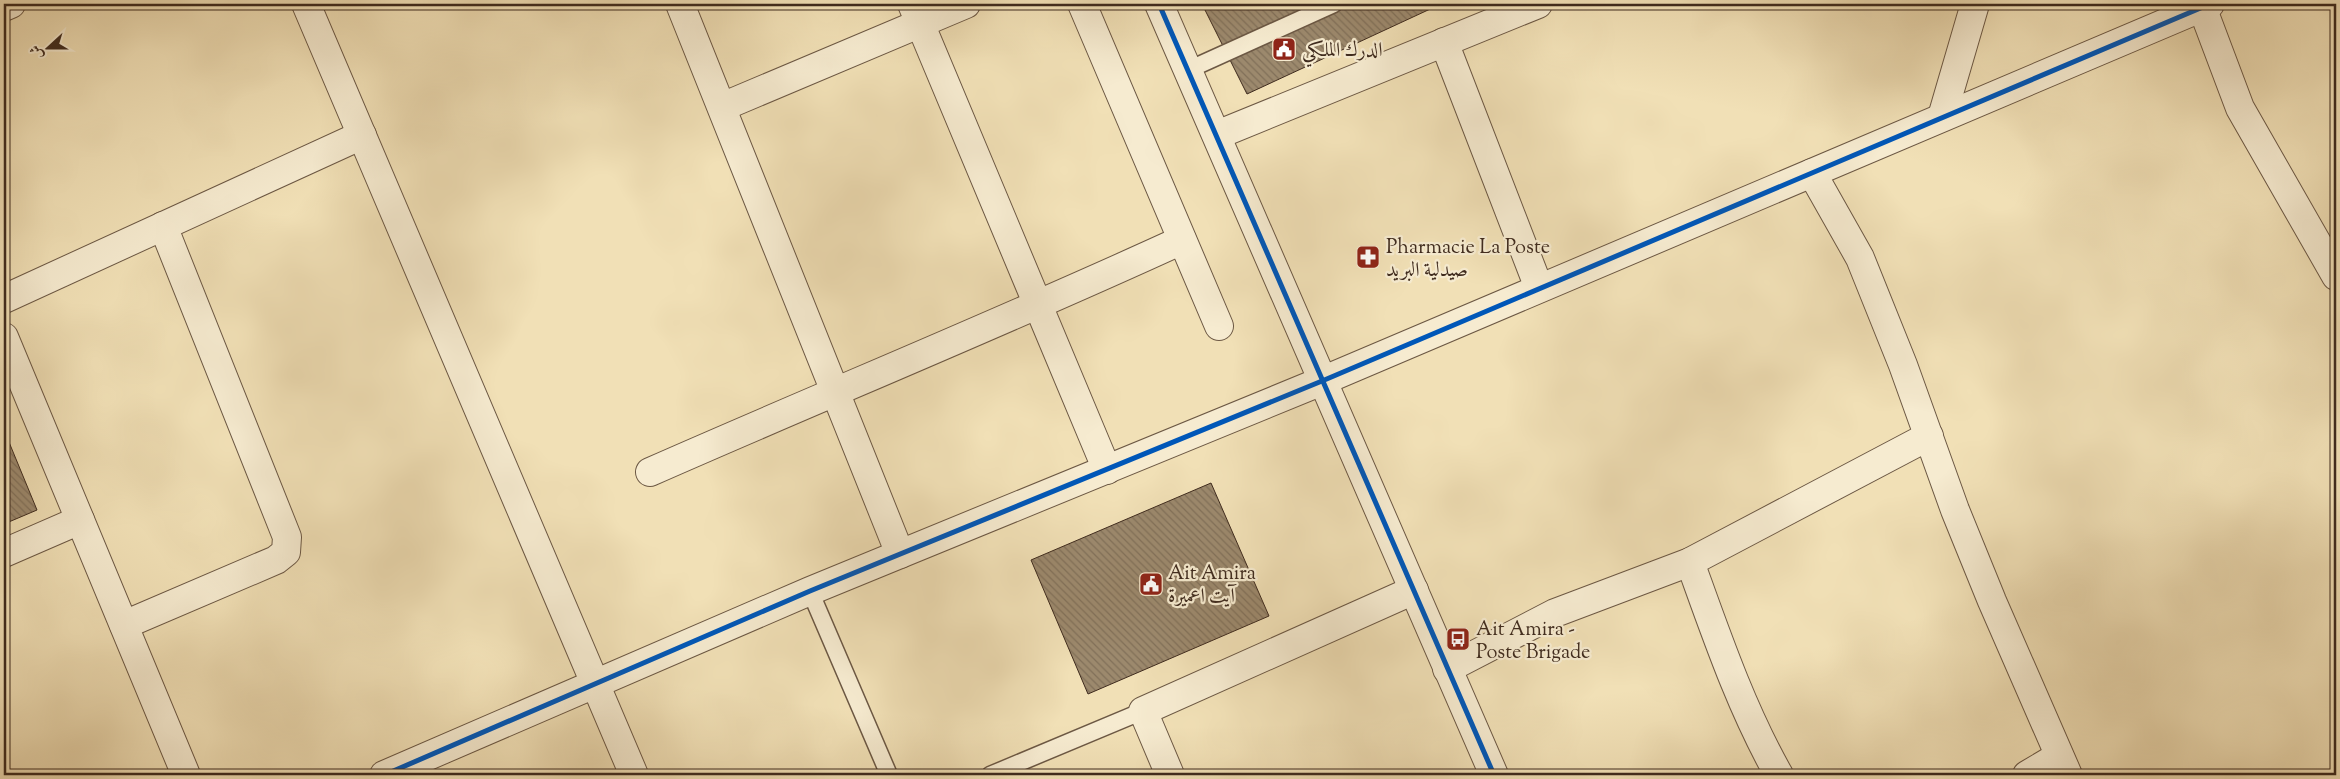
<svg xmlns="http://www.w3.org/2000/svg" width="2340" height="779" font-family="'Sorts Mill Goudy',Amiri,serif">
<defs>
<pattern id="building-back-hatch" width="6" height="6" patternUnits="userSpaceOnUse" patternTransform="scale(1.25)"><rect width="6" height="6" fill="#9c896d"/><path d="M-1 5l2 2M0 0l6 6M5-1l2 2" fill="none" stroke="#817059"/></pattern>
</defs>
<rect width="100%" height="100%" fill="#f1e0b6"/>
<filter id="stains"><feTurbulence type="fractalNoise" baseFrequency=".004" numOctaves="4"/><feColorMatrix values="0 0 0 0 .2 0 0 0 0 .09 0 0 0 0 .02 0 0 0 .5 -.17"/></filter>
<radialGradient id="worn" r=".72"><stop offset=".6" stop-color="#630" stop-opacity="0"/><stop offset="1" stop-color="#630" stop-opacity=".3"/></radialGradient>
<!-- building -->
<g fill="url(#building-back-hatch)" stroke="#3f2b1e">
<path d="M1202 4H1441L1247 94Z"/>
<path d="M4 430 37 510 4 524Z"/>
<path d="M1211 483 1269 616 1088 694 1031 560Z"/>
</g>
<g fill="none" stroke-linecap="round" stroke-linejoin="round">
<!-- service casing -->
<g stroke="#6c5844" stroke-width="19">
<g id="service">
<path d="M1188 70 1334 4"/>
<path d="M810 591 889 775"/>
<path d="M990 775 1143 711"/>
</g>
</g>
<!-- minor casing -->
<g stroke="#6c5844" stroke-width="30">
<g id="minor">
<path d="M306 4 634 775"/>
<path d="M680 4 900 554"/>
<path d="M912 4 1107 470"/>
<path d="M1082 4 1219 326"/>
<path d="M4 7 11 4"/>
<path d="M2202 7 2240 108 2336 276"/>
<path d="M1444 42 1539 288"/>
<path d="M722 107 966 4"/>
<path d="M1942 117 1975 4"/>
<path d="M1217 135 1538 4"/>
<path d="M1812 173 1860 258 1903 365 1955 510 1992 601 2068 775"/>
<path d="M4 299 362 135"/>
<path d="M4 337 186 775"/>
<path d="M650 472C827 394 1006 321 1182 240"/>
<path d="M4 553 80 520"/>
<path d="M1690 562C1716 634 1741 708 1779 775"/>
<path d="M124 625 276 560 286 552 287 537 163 226"/>
<path d="M1447 669 1555 613 1690 562 1929 436"/>
<path d="M384 775 810 591 1322 381 2210 4"/>
<path d="M1170 775 1143 711 1414 590"/>
<path d="M2027 775 2059 756"/>
</g>
</g>
<!-- tertiary casing -->
<g stroke="#6c5844" stroke-width="30">
<path id="tertiary" d="M1159 4 1494 775"/>
</g>
<!-- service -->
<use href="#service" stroke="#f6ebd0" stroke-width="16"/>
<!-- minor -->
<use href="#minor" stroke="#f6ebd0" stroke-width="28"/>
<!-- tertiary -->
<use href="#tertiary" stroke="#f6ebd0" stroke-width="28"/>
<!-- cycleway casing -->
<g stroke="#f6ebd0" stroke-width="8">
<g id="cycleway">
<path d="M1159 4 1494 775"/>
<path d="M384 775 810 591 1322 381 2210 4"/>
</g>
</g>
<!-- cycleway -->
<use href="#cycleway" stroke="#0057b8" stroke-width="5"/>
</g>
<!-- icons -->
<defs>
<g id="civic-square" transform="scale(1.25)"><rect x="-9" y="-9" width="18" height="18" rx="4" fill="#8f2418" stroke="#f6ebd0"/><path d="M-.6-6.5H3V-4.5H.6V-3L4-1V1h2V6H-6V1h2V-1L-.6-3ZM-1.2 2.5V6h2.4V2.5Z" fill="#fff"/></g>
<g id="pharmacy-square" transform="scale(1.25)"><rect x="-9" y="-9" width="18" height="18" rx="4" fill="#8f2418" stroke="#f6ebd0"/><path d="M-2-6h4v4h4v4h-4v4h-4v-4h-4v-4h4Z" fill="#fff"/></g>
<g id="bus-square" transform="scale(1.25)"><rect x="-9" y="-9" width="18" height="18" rx="4" fill="#8f2418" stroke="#f6ebd0"/><path d="M-5-6H5V4H4V6H2V4H-2V6H-4V4H-5ZM-3.5-4V0h7V-4ZM-3.5 1.2v1.5H-2V1.2ZM2 1.2v1.5H3.5V1.2Z" fill="#fff"/></g>
</defs>
<g fill-rule="evenodd">
<use href="#civic-square" x="1284" y="49"/>
<use href="#pharmacy-square" x="1368" y="257"/>
<use href="#civic-square" x="1151" y="584"/>
<use href="#bus-square" x="1458" y="639"/>
</g>
<g text-anchor="middle" stroke-width="4.5" stroke-linejoin="round" paint-order="stroke">
<!-- poi labels -->
<g font-size="20" fill="#3f2b1e" stroke="#f6ebd0" text-anchor="start">
<text x="1302" y="56">الدرك الملكي</text>
<text x="1386" y="253">Pharmacie La Poste<tspan x="1386" dy="23">صيدلية البريد</tspan></text>
<text x="1168" y="579">Ait Amira<tspan x="1168" dy="23">آيت اعميرة</tspan></text>
<text x="1476" y="635">Ait Amira -<tspan x="1476" dy="23">Poste Brigade</tspan></text>
</g>
</g>
<!-- margin -->
<rect width="2340" height="779" fill="none" stroke="#f1e0b6" stroke-width="20"/>
<rect x="5" y="5" width="2330" height="769" fill="none" stroke="#3f2b1e" stroke-width="2.5"/>
<rect x="10" y="10" width="2320" height="759" fill="none" stroke="#3f2b1e"/>
<!-- north arrow -->
<g transform="translate(48 48) rotate(249)" stroke="#f6ebd0" stroke-width="4" paint-order="stroke">
<path d="M0-4L9 19L0 12L-9 19Z" fill="#3f2b1e"/>
<text y="-8" font-size="14" font-weight="bold" text-anchor="middle" fill="#3f2b1e">ش</text>
</g>
<rect width="100%" height="100%" filter="url(#stains)"/>
<rect width="100%" height="100%" fill="url(#worn)"/>
</svg>
